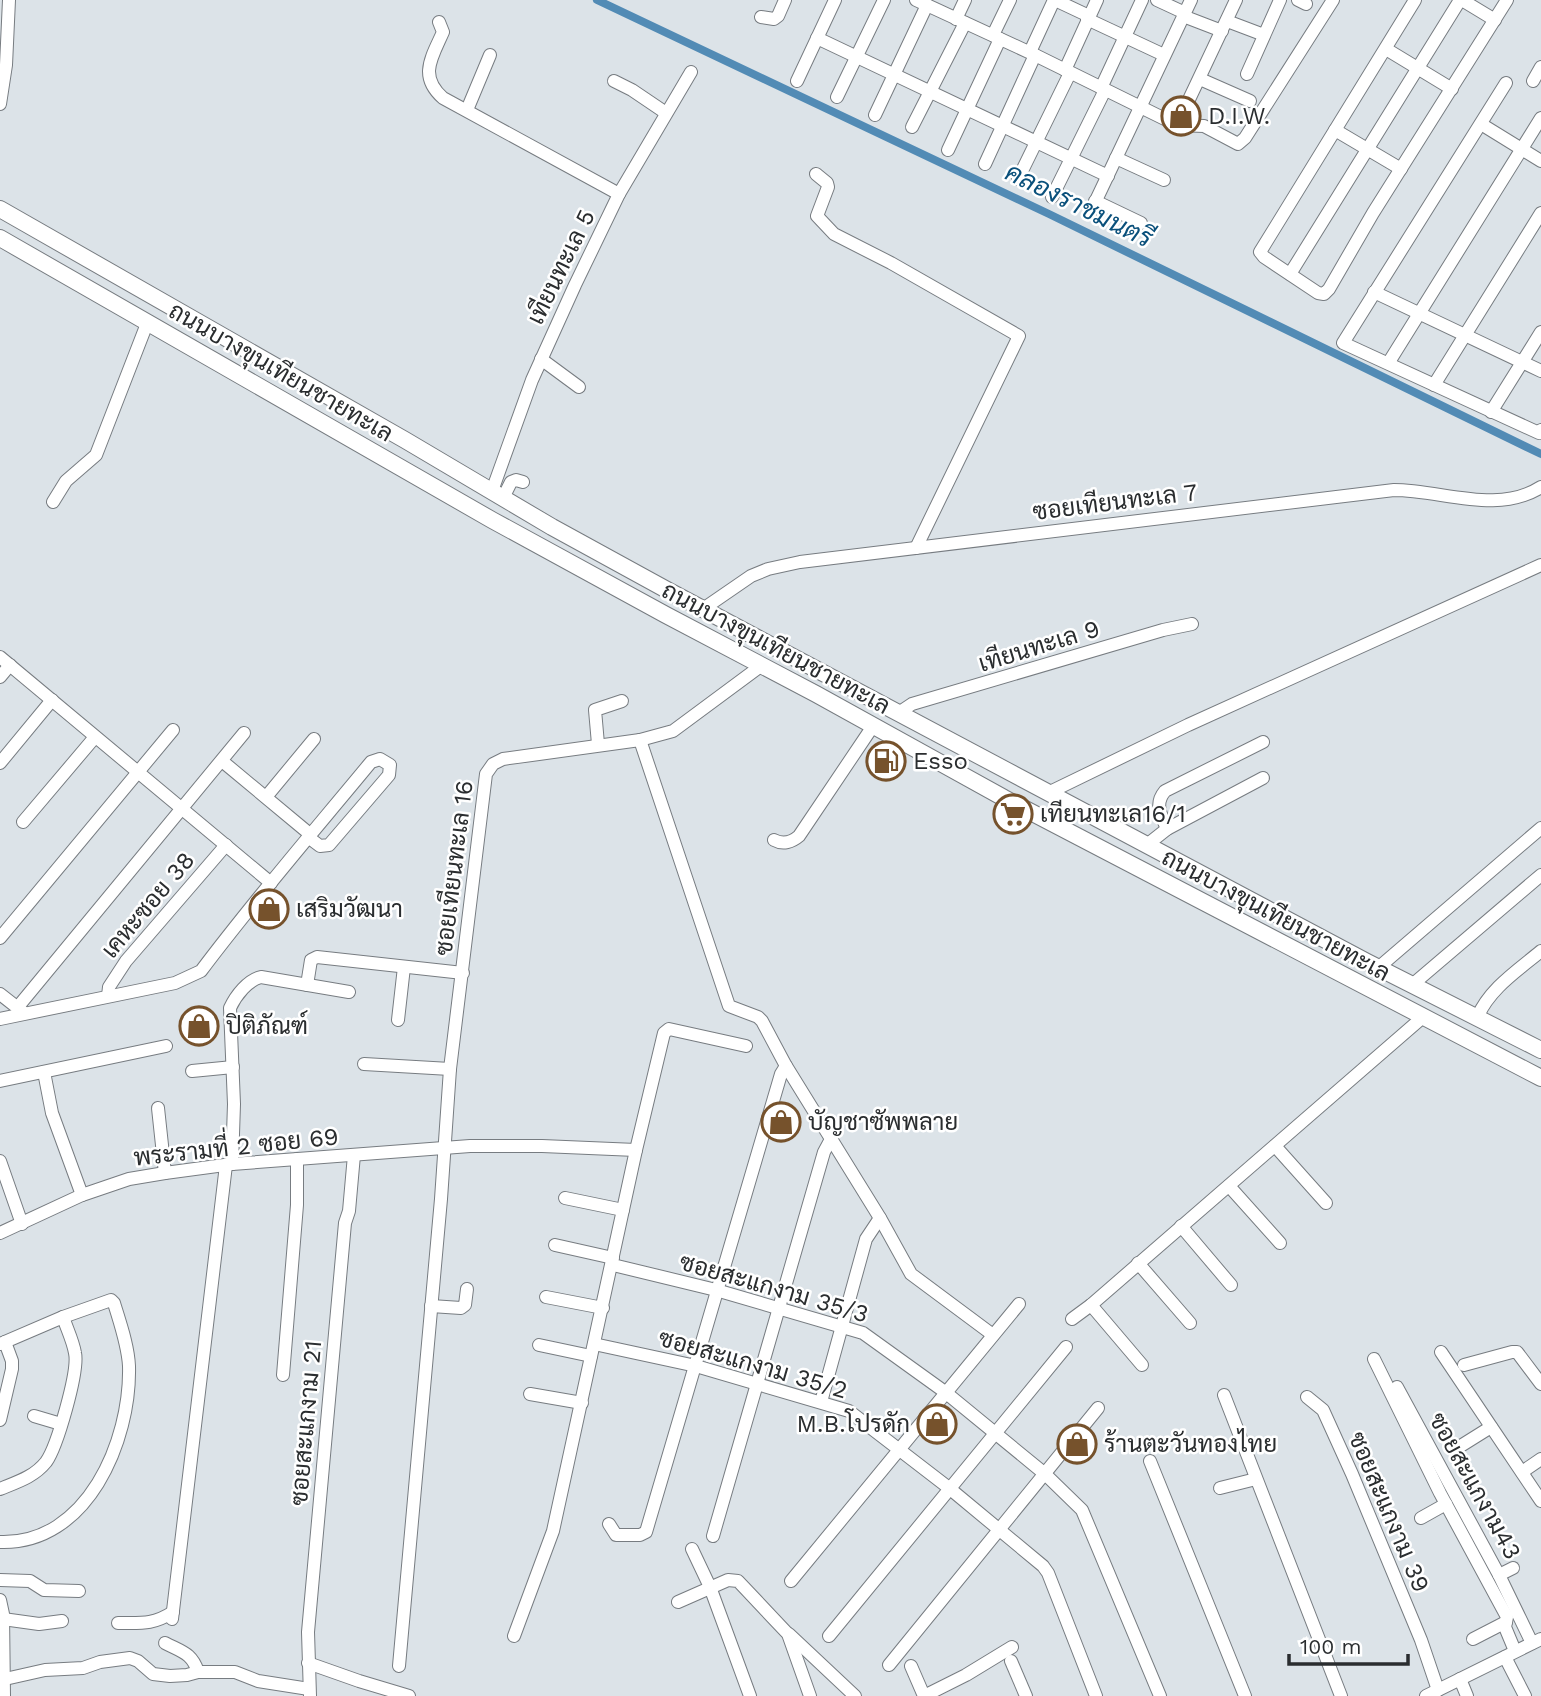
<svg xmlns="http://www.w3.org/2000/svg" width="1541" height="1696" font-family="'Work Sans',Sarabun,sans-serif">
<rect width="100%" height="100%" fill="#dce3e8"/>
<g fill="none" stroke-linecap="round" stroke-linejoin="round">
<!-- canal -->
<path stroke="#528bb5" stroke-width="8" d="M597 0 1049 214 1541 454"/>
<!-- minor casing -->
<g stroke="#777c81" stroke-width="14">
<g id="minor">
<path d="M916 0 1035 55 1177 125 1204 126 1238 144 1245 138 1333 0"/>
<path d="M1055 0 1089 16"/>
<path d="M1157 0 1185 13"/>
<path d="M1298 0 1306 4"/>
<path d="M1415 0 1260 252 1264 257 1318 293 1324 294 1329 289 1373 213 1507 0"/>
<path d="M1462 0 1495 20"/>
<path d="M1183 16 1222 31"/>
<path d="M761 17 774 19 778 16 785 0"/>
<path d="M956 19 965 0"/>
<path d="M1087 19 1164 55"/>
<path d="M1227 21 1264 35"/>
<path d="M439 22 443 32C432 57 418 76 443 98L619 194"/>
<path d="M993 35 1010 0"/>
<path d="M817 38 1108 176"/>
<path d="M1386 49 1452 89"/>
<path d="M1030 52 1054 0"/>
<path d="M1065 70 1097 0"/>
<path d="M1247 74 1280 0"/>
<path d="M1200 79 1250 101"/>
<path d="M614 81 632 90 666 113"/>
<path d="M797 81 835 0"/>
<path d="M1533 81 1541 67"/>
<path d="M1506 83 1343 343 1539 433 1541 430"/>
<path d="M1101 88 1142 0"/>
<path d="M837 97 884 0"/>
<path d="M0 104 6 65 9 0"/>
<path d="M467 110 490 55"/>
<path d="M875 115 927 5"/>
<path d="M1481 124 1541 161"/>
<path d="M1177 125 1236 0"/>
<path d="M912 127 965 23"/>
<path d="M1335 130 1401 169"/>
<path d="M948 150 1000 39"/>
<path d="M1116 158 1164 180"/>
<path d="M985 164 1035 55"/>
<path d="M816 174 827 183 828 187 817 216 834 234 891 263 1019 336 916 548"/>
<path d="M1018 179 1070 73"/>
<path d="M1052 197 1105 90"/>
<path d="M1095 201 1141 223"/>
<path d="M1090 213 1191 0"/>
<path d="M1290 274 1460 0"/>
<path d="M1374 292 1541 371"/>
<path d="M541 359 579 387"/>
<path d="M1389 362 1541 118"/>
<path d="M1434 385 1541 213"/>
<path d="M1491 412 1541 332"/>
<path d="M492 491 532 380 575 285 619 194 691 72"/>
<path d="M503 498 511 482 516 480 523 482"/>
<path d="M53 502 66 481 96 455 148 321"/>
<path d="M703 609 751 576 768 569 800 562 1394 490C1442 490 1497 515 1541 487"/>
<path d="M0 657 271 883"/>
<path d="M0 677 10 665"/>
<path d="M900 712 912 704 1163 630 1192 624"/>
<path d="M640 740 729 1006 758 1017 762 1021 786 1066 880 1218 911 1274 993 1335"/>
<path d="M598 744 595 710 622 701"/>
<path d="M222 761 311 835"/>
<path d="M0 763 52 700"/>
<path d="M1050 792 1188 725 1541 565"/>
<path d="M266 797 314 739"/>
<path d="M23 822 95 737"/>
<path d="M1167 829C1161 814 1154 804 1165 791L1263 742"/>
<path d="M774 840C783 845 792 842 799 836L873 726"/>
<path d="M1148 844 1167 829 1263 778"/>
<path d="M0 938 173 730"/>
<path d="M1378 968 1541 828"/>
<path d="M307 985 311 960 317 957 463 973"/>
<path d="M1412 985 1541 875"/>
<path d="M0 994 23 1012"/>
<path d="M108 996 109 987 126 961 226 845"/>
<path d="M17 1008 244 733"/>
<path d="M1477 1018C1489 989 1517 971 1541 951"/>
<path d="M0 1019 175 983 201 971C255 899 314 831 371 762L380 759 390 765 389 775 329 845 320 846 308 837"/>
<path d="M398 1020 404 967"/>
<path d="M364 1064 450 1069"/>
<path d="M192 1071 233 1067"/>
<path d="M44 1072 52 1113 82 1195"/>
<path d="M0 1081 166 1046"/>
<path d="M158 1108 165 1173"/>
<path d="M1275 1146 1326 1203"/>
<path d="M0 1161 22 1224"/>
<path d="M232 1164 234 1104 230 1008C236 995 248 980 261 977L349 992"/>
<path d="M1229 1186 1280 1243"/>
<path d="M565 1198 623 1210"/>
<path d="M1181 1226 1231 1285"/>
<path d="M0 1233 82 1195 129 1179 165 1173 232 1164 470 1146H542L636 1150"/>
<path d="M555 1245 613 1258"/>
<path d="M1138 1263 1190 1323"/>
<path d="M613 1265 716 1290 863 1333 945 1392 1045 1474 1082 1510 1160 1696"/>
<path d="M546 1297 603 1308"/>
<path d="M1091 1305 1142 1365"/>
<path d="M431 1306 461 1308 465 1305 467 1289"/>
<path d="M1072 1319 1091 1305 1423 1017"/>
<path d="M0 1344 63 1317 111 1300 114 1303C120 1323 128 1345 129 1366 131 1441 87 1545 0 1542"/>
<path d="M594 1344 696 1366 849 1411 949 1488 1043 1566 1048 1573 1096 1696"/>
<path d="M539 1345 591 1356"/>
<path d="M1441 1352 1541 1501"/>
<path d="M1374 1359 1440 1493 1507 1617 1505 1627 1515 1651"/>
<path d="M1464 1365 1512 1352H1517L1541 1384"/>
<path d="M283 1375 297 1205V1159"/>
<path d="M1397 1387 1499 1575 1532 1643"/>
<path d="M530 1394 582 1403"/>
<path d="M1224 1395 1341 1696"/>
<path d="M1307 1397 1323 1410 1352 1474 1421 1640 1438 1690"/>
<path d="M821 1402 866 1239 880 1218"/>
<path d="M34 1416 61 1424"/>
<path d="M0 1420 12 1369V1361L5 1342"/>
<path d="M1459 1447 1491 1427"/>
<path d="M1150 1461 1245 1696"/>
<path d="M1522 1472 1541 1459"/>
<path d="M1220 1488 1256 1479"/>
<path d="M0 1489C17 1482 34 1477 46 1462 57 1447 79 1371 75 1353 73 1341 67 1329 63 1317"/>
<path d="M1421 1518 1446 1504"/>
<path d="M609 1524 616 1535H640L646 1532 781 1074 786 1066"/>
<path d="M713 1536 824 1152 831 1139"/>
<path d="M692 1549 710 1587 750 1696"/>
<path d="M1499 1575 1513 1568"/>
<path d="M0 1580 30 1581 44 1590 79 1591"/>
<path d="M791 1581 1019 1304"/>
<path d="M0 1600 3 1614 4 1696"/>
<path d="M678 1602 728 1580 738 1581 788 1634 810 1696"/>
<path d="M3 1619 39 1624 62 1621"/>
<path d="M172 1619 226 1165"/>
<path d="M118 1623C141 1623 153 1625 173 1612"/>
<path d="M789 1634 855 1696"/>
<path d="M514 1636 553 1531 636 1150 664 1033 669 1029 746 1046"/>
<path d="M829 1636 1066 1347"/>
<path d="M1473 1639 1506 1622"/>
<path d="M165 1643C182 1652 192 1653 198 1672"/>
<path d="M1505 1657 1525 1696"/>
<path d="M1011 1661 1026 1696"/>
<path d="M308 1663 359 1681 409 1696"/>
<path d="M889 1665 1098 1408"/>
<path d="M399 1666 441 1199 450 1069 486 774 493 764 503 759 640 740 673 731 762 665"/>
<path d="M911 1666 924 1696"/>
<path d="M5 1679 45 1670 83 1668 100 1662 130 1658 138 1661 153 1674 170 1676 187 1675 198 1672H235L258 1681 309 1689"/>
<path d="M1460 1679 1467 1696"/>
<path d="M310 1696 308 1632 345 1223 349 1211 354 1155"/>
<path d="M924 1696 966 1675 1012 1647"/>
<path d="M1426 1696 1541 1639"/>
</g>
</g>
<!-- major casing -->
<g stroke="#777c81" stroke-width="18">
<g id="major">
<path d="M0 209 405 440 552 527 667 590 1367 962 1541 1050"/>
<path d="M0 238 492 520 666 615 816 694 1004 798 1541 1078"/>
</g>
</g>
<!-- minor -->
<use href="#minor" stroke="#fff" stroke-width="12"/>
<!-- major -->
<use href="#major" stroke="#fff" stroke-width="16"/>
</g>
<!-- icons -->
<defs>
<g id="shop-ring" transform="scale(2.0125)"><circle r="9.5" fill="#fff" stroke="#76522c" stroke-width="1.5"/><path d="M-5-2.5h2.3a2.7 3.5 0 0 1 5.4 0H5L5.5 6h-11ZM-1.5-2.5h3a1.5 2.3 0 0 0-3 0Z" fill="#76522c"/></g>
<g id="fuel-ring" transform="scale(2.0125)"><circle r="9.5" fill="#fff" stroke="#76522c" stroke-width="1.5"/><path d="M-5.5-6h7V0h2V4h1.3V-2.5L3-4.5l.8-.8L6-3V5H2.5V1h-1V6h-7ZM-4.2-4.7v3.2H.2V-4.7Z" fill="#76522c"/></g>
<g id="supermarket-ring" transform="scale(2.0125)"><circle r="9.5" fill="#fff" stroke="#76522c" stroke-width="1.5"/><path d="M-6-5.5h2.5l.6 2H6L4.5 2H-2.5L-4.4-4H-6ZM-1.5 3.2a1.3 1.3 0 1 0 .1 0ZM3 3.2a1.3 1.3 0 1 0 .1 0Z" fill="#76522c"/></g>
</defs>
<g fill-rule="evenodd">
<use href="#shop-ring" x="1181" y="116"/>
<use href="#fuel-ring" x="886" y="761"/>
<use href="#supermarket-ring" x="1013" y="814"/>
<use href="#shop-ring" x="269" y="909"/>
<use href="#shop-ring" x="199" y="1026"/>
<use href="#shop-ring" x="781" y="1122"/>
<use href="#shop-ring" x="937" y="1424"/>
<use href="#shop-ring" x="1077" y="1444"/>
</g>
<g text-anchor="middle" stroke-width="5" stroke-linejoin="round" paint-order="stroke">
<!-- poi labels -->
<g font-size="24" fill="#2a2d2f" stroke="#fff" text-anchor="start">
<text x="1208" y="124">D.I.W.</text>
<text x="913" y="769">Esso</text>
<text x="1040" y="822">เทียนทะเล16/1</text>
<text x="296" y="917">เสริมวัฒนา</text>
<text x="226" y="1034">ปิติภัณฑ์</text>
<text x="808" y="1130">บัญชาซัพพลาย</text>
<text x="910" y="1432" text-anchor="end">M.B.โปรดัก</text>
<text x="1104" y="1452">ร้านตะวันทองไทย</text>
</g>
<!-- street labels -->
<g font-size="24" fill="#2a2d2f" stroke="#fff">
<text transform="translate(561 267) rotate(-64)" y="8">เทียนทะเล 5</text>
<text transform="translate(281 372) rotate(30)" y="8">ถนนบางขุนเทียนชายทะเล</text>
<text transform="translate(1115 502) rotate(-7)" y="8">ซอยเทียนทะเล 7</text>
<text transform="translate(1039 646) rotate(-17)" y="8">เทียนทะเล 9</text>
<text transform="translate(776 648) rotate(28)" y="8">ถนนบางขุนเทียนชายทะเล</text>
<text transform="translate(454 868) rotate(-83)" y="8">ซอยเทียนทะเล 16</text>
<text transform="translate(148 905) rotate(-50)" y="8">เคหะซอย 38</text>
<text transform="translate(1276 915) rotate(28)" y="8">ถนนบางขุนเทียนชายทะเล</text>
<text transform="translate(236 1147) rotate(-6)" y="8">พระรามที่ 2 ซอย 69</text>
<text transform="translate(774 1288) rotate(16)" y="8">ซอยสะแกงาม 35/3</text>
<text transform="translate(753 1364) rotate(16)" y="8">ซอยสะแกงาม 35/2</text>
<text transform="translate(306 1423) rotate(-85)" y="8">ซอยสะแกงาม 21</text>
<text transform="translate(1475 1486) rotate(61)" y="8">ซอยสะแกงาม43</text>
<text transform="translate(1389 1512) rotate(67)" y="8">ซอยสะแกงาม 39</text>
</g>
<!-- water labels -->
<g font-size="26" font-style="italic" fill="#0a507b" stroke="#fff">
<text transform="translate(1079 205) rotate(26)" y="9">คลองราชมนตรี</text>
</g>
</g>
<!-- scale -->
<path d="M1289 1654v10h119v-10" fill="none" stroke="#2a2d2f" stroke-width="3.5"/>
<text x="1300" y="1654" font-size="21" fill="#2a2d2f" stroke="#ffffff" stroke-width="5" paint-order="stroke">100 m</text>
</svg>
